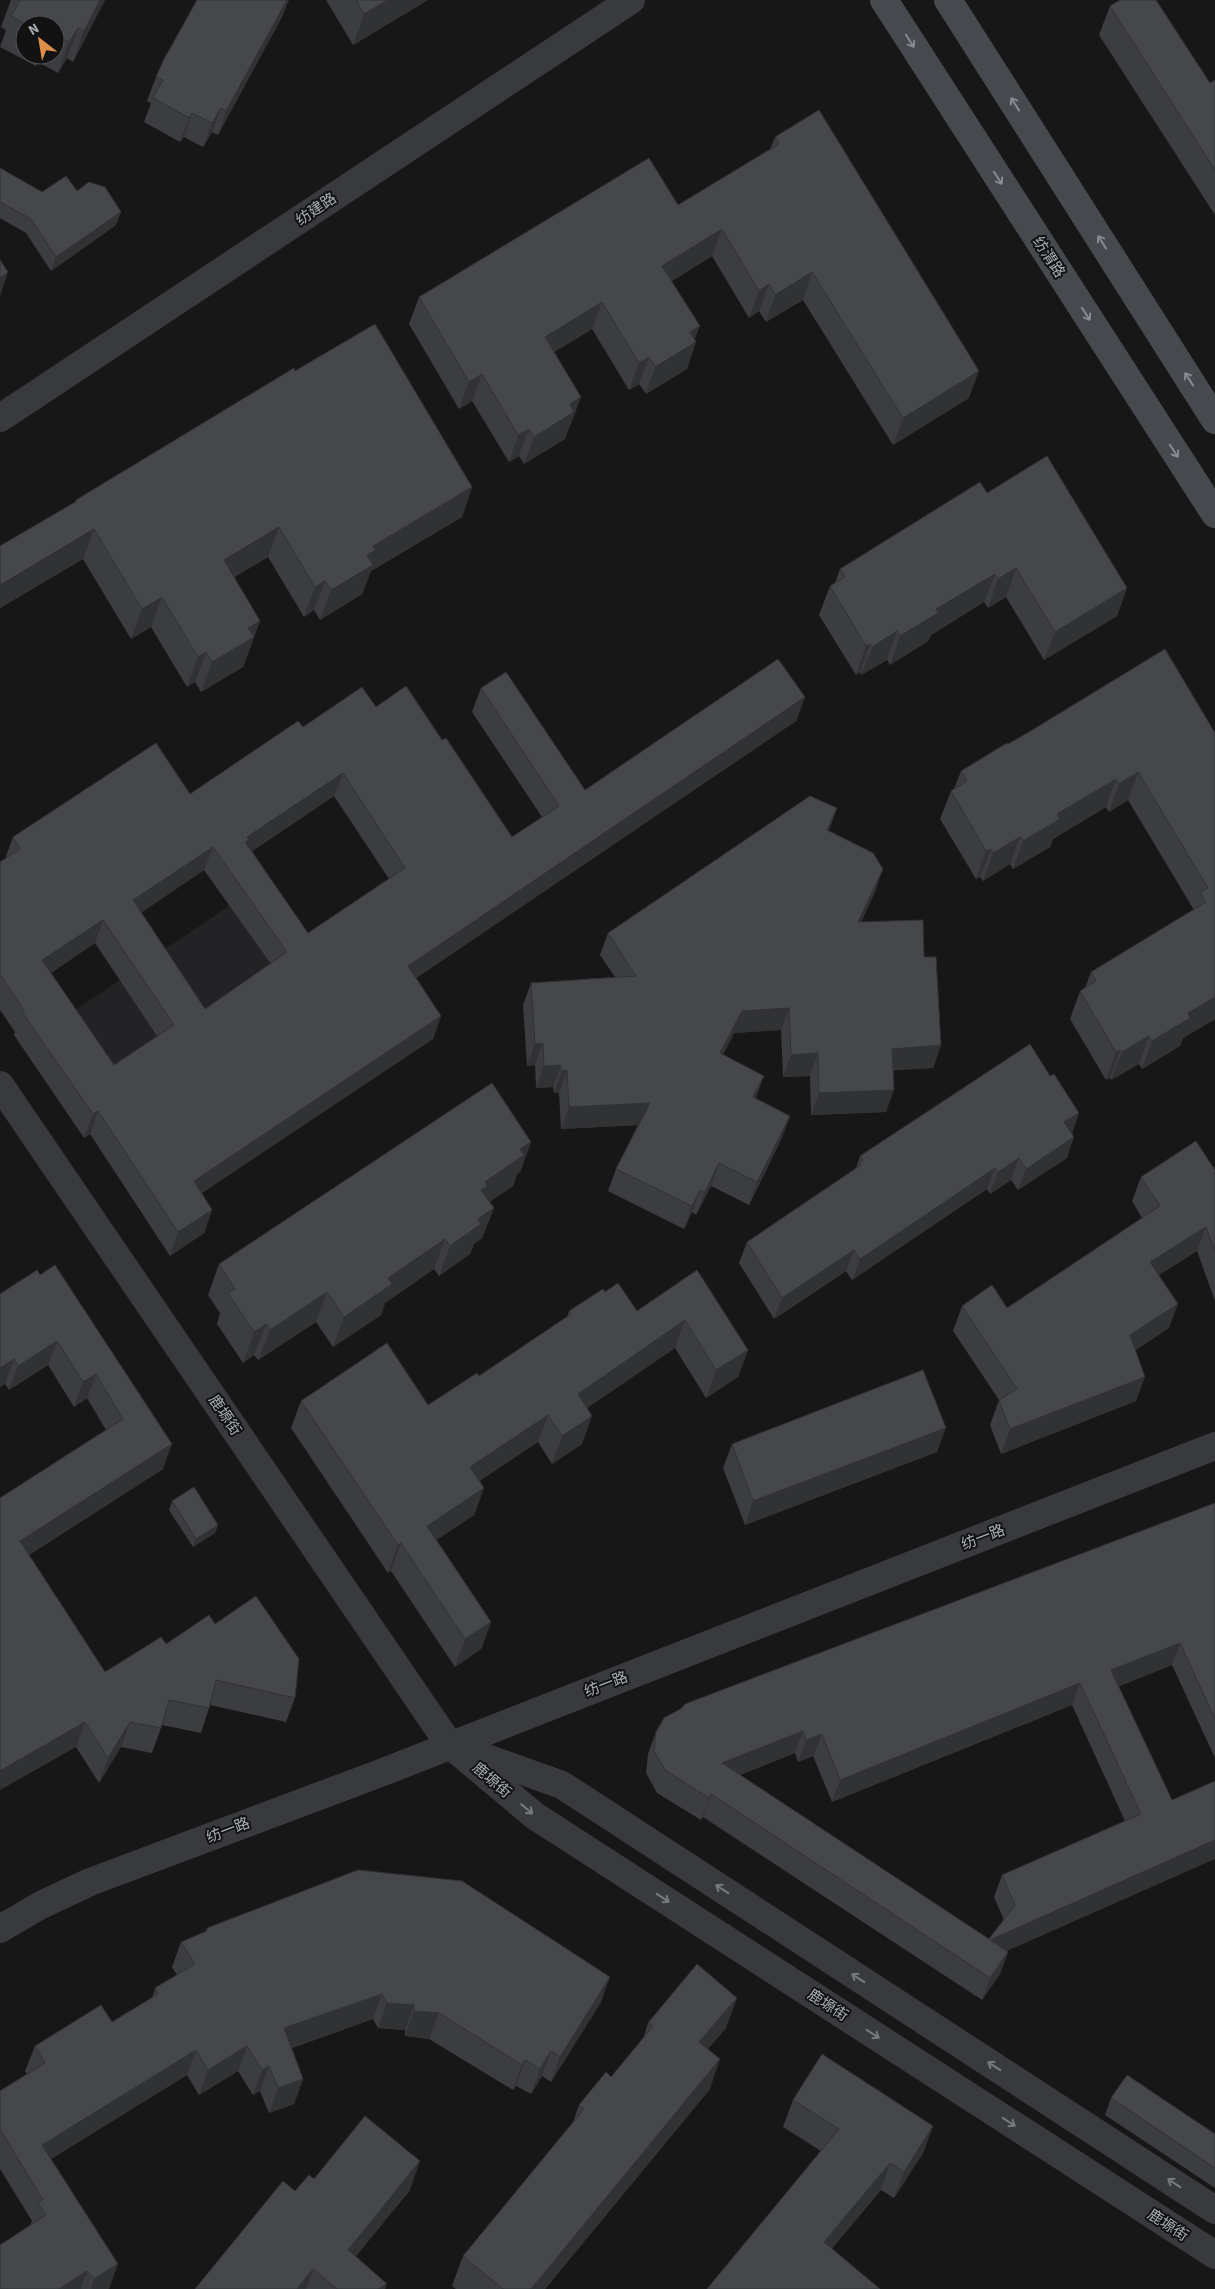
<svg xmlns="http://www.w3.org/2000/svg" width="1215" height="2289" font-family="'Source Sans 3','Noto Sans SC',sans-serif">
<rect width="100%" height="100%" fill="#171718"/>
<!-- built -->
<path fill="#232325" d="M251 891 321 1006 109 1142 37 1036Z"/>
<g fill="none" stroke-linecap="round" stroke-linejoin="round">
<!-- tertiary -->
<g stroke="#383a3d" stroke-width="28">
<path d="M0 418 631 0"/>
<path d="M0 1085 449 1744 535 1816 1215 2255"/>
<path d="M467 1751 562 1785 1215 2210"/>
<path d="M0 1929 41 1905 90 1882 378 1774 1215 1446"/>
</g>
<!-- secondary -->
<g stroke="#46494d" stroke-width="28">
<path d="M884 0 1215 514"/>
<path d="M948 0 1215 420"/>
</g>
</g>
<!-- wall -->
<g fill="#3c3d40" fill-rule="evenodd">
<path d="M11 0H105L73 62 67 58 58 73 38 62 36 66 0 47 6 30 1 27ZM25 25H55V55H25Z"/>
<path d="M326 0H428L353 45Z"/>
<path d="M1110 6 1210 83 1215 80V215L1099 35Z"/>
<path d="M283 15 218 135 212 132 203 147 184 137 180 142 144 122 151 103 147 101 156 77Z"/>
<path d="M775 137 969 398 893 445 803 300 766 322 759 311 749 318 712 256 672 281 695 340 687 369 646 394 639 384 629 390 592 329 554 352 571 424 570 425 565 439 524 464 519 456 509 462 472 401 459 409 409 324 419 297 678 205 770 149Z"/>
<path d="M0 168 42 192 77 191 116 225 51 271 26 233 0 218Z"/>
<path d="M295 371 472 487 462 517 371 571 362 594 320 620 314 610 304 617 268 557 234 577 260 621 243 667 201 692 195 682 187 687 151 627 131 639 83 559 0 608V546L75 502 76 500Z"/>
<path d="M987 493 1127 588 1117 616 1044 660 1006 597 988 608 984 602 931 635 928 641 890 665 887 660 861 675 860 672 856 675 819 615 830 586 835 583 840 569Z"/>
<path d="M481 688 585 790 805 697 796 721 416 978 441 1016 433 1039 202 1193 212 1210 204 1233 170 1256 90 1134 84 1138 14 1035 15 1032 0 1010V862L5 859 13 837 190 794 303 727 376 707 442 740 512 837 542 817 472 712ZM334 796 389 879 308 933 252 851ZM204 870 271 964 205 1009 141 912ZM95 943 157 1036 114 1065 51 973Z"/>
<path d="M1215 733V1019L1183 1038 1180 1046 1142 1069 1139 1064 1111 1080 1110 1078 1106 1080 1070 1019 1080 991 1085 988 1091 972 1194 910 1128 800 1109 812 1106 807 1053 839 1050 847 1013 869 1010 864 983 881 980 877 976 879 940 819 951 791 954 789 961 771 1008 744Z"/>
<path d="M829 831 875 892 861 922 924 957 941 1045 933 1068 893 1070 886 1112 811 1115 810 1076 783 1077 781 1030 734 1033 723 1055 755 1098 782 1138 749 1205 711 1186 696 1215 692 1212 684 1229 608 1191 616 1169 638 1125 561 1129 559 1093H554L553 1087 536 1088 535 1065 527 1066 523 1005 531 983 615 977 600 955 608 933Z"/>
<path d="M1072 1133 1067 1158 1018 1190 1011 1180 990 1194 987 1189 852 1280 846 1271 774 1319 739 1263 747 1242 856 1168 860 1156Z"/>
<path d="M531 1142 520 1172 517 1174 513 1186 489 1202 494 1208 482 1238 474 1244 470 1254 439 1276 434 1269 385 1303 381 1315 333 1347 316 1322 258 1360 254 1355 243 1363 217 1324 220 1313 208 1295 219 1264Z"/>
<path d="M1215 1170V1301L1197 1251 1159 1275 1169 1328 1135 1350 1136 1401 1001 1454 990 1425 999 1400 953 1331 962 1306 1007 1308 1142 1218 1132 1201 1141 1177Z"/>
<path d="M37 1270 163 1469 29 1555 105 1672 166 1644 215 1624 295 1698 286 1722 210 1705 201 1733 162 1725 152 1753 121 1747 99 1783 76 1747 0 1498 106 1430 87 1398 74 1407 48 1365 9 1390 5 1384Z"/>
<path d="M697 1270 748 1350 738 1377 706 1398 675 1348 587 1408 582 1444 552 1464 538 1442 479 1481 484 1488 474 1515 436 1540 491 1622 481 1649 455 1667 391 1571 388 1573 291 1428 301 1401 428 1405 479 1376 567 1317 569 1311 605 1292 637 1311Z"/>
<path d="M732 1444 937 1452 745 1525 723 1468Z"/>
<path d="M172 1501 218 1525 215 1533 193 1547 169 1510Z"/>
<path d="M1215 1503V1758L1172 1665 1118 1686 1172 1800 1007 1951 1008 1952 1000 1974 982 2000 703 1817 701 1820 657 1793 646 1773 648 1754 656 1732ZM1072 1705 1125 1821 1002 1875 994 1897 1004 1920 989 1939 740 1775 795 1753 798 1762 813 1756 832 1802Z"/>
<path d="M207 1928 601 2002 551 2082 542 2076 531 2094 516 2086 513 2090 429 2039 405 2036V2030L378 2028 373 2019 292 2048 303 2079 294 2104 269 2113 260 2091 253 2095 238 2071 199 2095 187 2075 51 2159 109 2289H0L32 2221 0 2169V2091L27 2074 25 2071 35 2046 112 2022 152 1998 155 1988 177 1975 172 1967 181 1942 205 1932Z"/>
<path d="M648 2023 726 2028 708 2049 710 2089 545 2289H456L452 2286 463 2256 573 2122 579 2105 611 2077 643 2039Z"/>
<path d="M1111 2098 1215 2134V2188L1105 2115Z"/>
<path d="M793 2100 933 2126 923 2153 894 2198 881 2190 832 2248 707 2289 821 2151 783 2127Z"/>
<path d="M314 2179 410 2190 356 2256 387 2284 385 2289H195L295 2191Z"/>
</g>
<!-- shaded-wall -->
<g fill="#313234">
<path d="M100 0H105L73 62 84 31Z"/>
<path d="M287 0H289L283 15 218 135 226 111Z"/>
<path d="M388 0H428L353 45 364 14Z"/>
<path d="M78 28 67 58 58 73 69 42Z"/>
<path d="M221 108 212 132 203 147 212 123Z"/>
<path d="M192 113 184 137 180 142 189 118Z"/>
<path d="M121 212 116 225 51 271 56 257Z"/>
<path d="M722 229 712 256 653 293 662 266Z"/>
<path d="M8 272 0 296V278Z"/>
<path d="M812 272 803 300 766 322 775 295Z"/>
<path d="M769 284 759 311 749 318 759 291Z"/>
<path d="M602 302 592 329 535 364 545 337Z"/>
<path d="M700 326 693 344 696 342 687 369 646 394 655 367 690 332Z"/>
<path d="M649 357 639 384 629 390 639 363Z"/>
<path d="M979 371 969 398 893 445 903 418Z"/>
<path d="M482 374 472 401 459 409 469 382Z"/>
<path d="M581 397 571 424 570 425 565 439 524 464 534 437 570 404Z"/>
<path d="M529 429 519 456 509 462 518 435Z"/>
<path d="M472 487 462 517 371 571 362 594 320 620 331 590 367 555 373 546Z"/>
<path d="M279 527 268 557 213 590 224 560Z"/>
<path d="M94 529 83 559 0 608V585Z"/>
<path d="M1016 568 1006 597 988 608 998 579Z"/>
<path d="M995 574 984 602 931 635 928 641 890 665 900 636 936 609Z"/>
<path d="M325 581 314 610 304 617 315 587Z"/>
<path d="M1127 588 1117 616 1044 660 1055 632Z"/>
<path d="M162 597 151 627 131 639 142 609Z"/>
<path d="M260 621 243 667 201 692 212 662 248 628Z"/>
<path d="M897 631 887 660 861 675 872 647Z"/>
<path d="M870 644 860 672 856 675 866 646Z"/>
<path d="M206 652 195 682 187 687 198 657Z"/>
<path d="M805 697 796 721 400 989 408 966Z"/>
<path d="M1138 772 1128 800 1109 812 1119 784Z"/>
<path d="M343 773 334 796 242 858 247 837Z"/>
<path d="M1116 779 1106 807 1053 839 1050 847 1013 869 1023 841 1057 814Z"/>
<path d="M837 808 829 831 819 852 827 830Z"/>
<path d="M1020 837 1010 864 983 881 993 853Z"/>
<path d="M213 847 204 870 125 924 133 900Z"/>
<path d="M991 849 980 877 976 879 986 851Z"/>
<path d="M883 869 875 892 850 944 858 922Z"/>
<path d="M103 920 95 943 34 984 42 960Z"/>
<path d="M1215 997V1019L1183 1038 1180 1046 1142 1069 1152 1041 1188 1013Z"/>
<path d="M789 1008 781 1030 734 1033 712 1076 720 1053 742 1011Z"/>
<path d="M441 1016 433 1039 185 1204 194 1181Z"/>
<path d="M1149 1036 1139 1064 1111 1080 1122 1052Z"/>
<path d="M543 1043 535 1065 527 1066 535 1044Z"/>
<path d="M941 1045 933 1068 884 1071 892 1049Z"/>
<path d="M1120 1050 1110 1078 1106 1080 1116 1052Z"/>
<path d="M818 1053 810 1076 783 1077 791 1055Z"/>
<path d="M561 1065 553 1087 536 1088 544 1066Z"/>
<path d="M567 1070 559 1093H554L562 1071Z"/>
<path d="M764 1076 756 1098 745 1119 753 1097Z"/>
<path d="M894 1090 886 1112 811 1115 819 1093Z"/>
<path d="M650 1103 641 1125 561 1129 569 1107Z"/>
<path d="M98 1111 90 1134 84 1138 93 1114Z"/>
<path d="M1079 1113 1072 1134 1064 1122Z"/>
<path d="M790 1116 782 1138 749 1205 757 1182Z"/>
<path d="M1074 1137 1067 1158 1018 1190 1026 1169Z"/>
<path d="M531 1142 520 1172 517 1174 513 1186 479 1209 470 1221 485 1182 520 1149Z"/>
<path d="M1019 1158 1011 1180 990 1194 998 1172Z"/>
<path d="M719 1163 711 1186 696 1215 705 1192Z"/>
<path d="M995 1168 987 1189 852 1280 860 1259Z"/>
<path d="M700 1190 692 1212 684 1229 692 1206Z"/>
<path d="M494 1208 482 1238 474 1244 470 1254 439 1276 450 1246 478 1219Z"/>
<path d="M212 1210 204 1233 170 1256 178 1232Z"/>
<path d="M1206 1227 1197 1251 1141 1286 1150 1262Z"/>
<path d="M445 1239 434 1269 385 1303 381 1315 333 1347 344 1317 388 1278Z"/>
<path d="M854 1250 846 1271 774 1319 782 1298Z"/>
<path d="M327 1292 316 1322 258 1360 270 1330Z"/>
<path d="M1178 1304 1169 1328 1121 1360 1130 1335Z"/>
<path d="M685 1320 675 1348 568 1421 578 1394Z"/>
<path d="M266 1324 254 1355 243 1363 254 1332Z"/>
<path d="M57 1341 48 1365 9 1390 18 1366Z"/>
<path d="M748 1350 738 1377 706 1398 716 1370Z"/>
<path d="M14 1359 5 1384 0 1387V1368Z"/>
<path d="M96 1374 87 1398 74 1407 83 1382Z"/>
<path d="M1145 1377 1136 1401 1001 1454 1010 1429Z"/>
<path d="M548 1415 538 1442 460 1494 470 1467Z"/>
<path d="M592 1416 582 1444 552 1464 562 1436Z"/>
<path d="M946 1428 937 1452 745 1525 753 1501Z"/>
<path d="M172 1444 163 1469 11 1566 20 1541Z"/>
<path d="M484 1488 474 1515 417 1553 427 1526Z"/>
<path d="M218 1525 215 1533 193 1547 196 1539Z"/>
<path d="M401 1543 391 1571 388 1573 398 1545Z"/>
<path d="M491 1622 481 1649 455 1667 465 1639Z"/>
<path d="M1180 1643 1172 1665 1103 1693 1111 1670Z"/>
<path d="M1080 1683 1072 1705 832 1802 840 1780Z"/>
<path d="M85 1722 76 1747 0 1790V1771Z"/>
<path d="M130 1722 121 1747 99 1783 108 1758Z"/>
<path d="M803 1731 795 1753 714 1785 722 1763Z"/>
<path d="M822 1734 813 1756 798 1762 806 1740Z"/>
<path d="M711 1794 703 1817 701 1820 709 1798Z"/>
<path d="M1215 1840V1859L982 1962 990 1940Z"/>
<path d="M1008 1952 1000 1974 982 2000 990 1978Z"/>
<path d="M610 1977 601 2002 551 2082 560 2057Z"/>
<path d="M382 1994 373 2019 275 2053 284 2028Z"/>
<path d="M737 1998 726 2028 688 2071 699 2042Z"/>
<path d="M387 2003 414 2005 405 2030 378 2028Z"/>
<path d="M414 2011 439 2013 429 2039 405 2036Z"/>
<path d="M247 2046 238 2071 199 2095 208 2070Z"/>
<path d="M196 2050 187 2075 33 2170 42 2145Z"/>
<path d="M551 2051 542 2076 531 2094 540 2069Z"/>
<path d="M720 2059 710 2089 545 2289H531Z"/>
<path d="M525 2060 516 2086 513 2090 522 2065Z"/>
<path d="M269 2066 260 2091 253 2095 262 2070Z"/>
<path d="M303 2079 294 2104 269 2113 278 2088Z"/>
<path d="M933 2126 923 2153 894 2198 904 2172Z"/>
<path d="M420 2161 410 2190 338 2278 348 2250Z"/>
<path d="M890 2163 881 2190 815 2269 824 2242Z"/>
<path d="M118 2264 109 2289H91L94 2279Z"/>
<path d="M313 2269 306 2289H297Z"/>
<path d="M87 2271 81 2289H59Z"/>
<path d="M387 2284 385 2289H378Z"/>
</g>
<!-- building -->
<g fill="#46474b" stroke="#313234" fill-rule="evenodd">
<path d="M18 0H100L84 31 78 28 69 42 55 35V25H28L11 16 20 1Z"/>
<path d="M197 0H287L226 111 221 108 212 123 192 113 189 118 153 98 163 80 156 77 163 61Z"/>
<path d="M356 0H388L364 14Z"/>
<path d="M1120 0H1156L1210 83 1215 80V170L1110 6Z"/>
<path d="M819 110 979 371 903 418 812 272 775 295 769 284 759 291 722 229 662 266 700 326 690 332 696 342 655 367 649 357 639 363 602 302 545 337 581 397 570 404 574 412 534 437 529 429 518 435 482 374 469 382 419 297 649 158 678 205 779 144 775 137Z"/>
<path d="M0 168 42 192 66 176 77 191 89 182 105 187 121 212 56 257 31 219 0 202Z"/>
<path d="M0 260 8 272 0 278Z"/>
<path d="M375 324 472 487 373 546 376 550 367 555 373 565 331 590 325 581 315 587 279 527 224 560 260 621 248 628 254 637 212 662 206 652 198 657 162 597 142 609 94 529 0 585V546L77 501 76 500 294 368 295 371Z"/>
<path d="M1047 456 1127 588 1055 632 1016 568 998 579 995 574 936 609 938 613 900 636 897 631 872 647 870 644 866 646 830 586 845 577 840 569 980 482 987 493Z"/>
<path d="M1165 649 1215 733V997L1188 1013 1190 1018 1152 1041 1149 1036 1122 1052 1120 1050 1116 1052 1080 991 1096 981 1091 972 1206 902 1200 893 1208 888 1138 772 1119 784 1116 779 1057 814 1060 819 1023 841 1020 837 993 853 991 849 986 851 951 791 967 781 961 771 1007 743 1008 744 1029 732Z"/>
<path d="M778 659 805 697 408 966 441 1016 194 1181 212 1210 178 1232 98 1111 93 1114 22 1012 24 1010 0 974V862L20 849 13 837 156 743 190 794 298 721 303 727 362 687 376 707 406 686 442 740 446 738 512 837 559 806 481 688 506 672 585 790ZM343 773 405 868 308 933 245 842 249 840 247 837ZM213 847 287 952 205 1009 133 900ZM103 920 174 1025 114 1065 42 960Z"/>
<path d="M810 796 837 808 827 830 873 853 883 869 858 922 923 920 924 957H936L941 1045 892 1049 894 1090 819 1093 818 1053 791 1055 789 1008 742 1011 720 1053 764 1076 753 1097 790 1116 757 1182 719 1163 705 1192 700 1190 692 1206 616 1169 650 1103 569 1107 567 1070 562 1071 561 1065 544 1066 543 1043 535 1044 531 983 636 976 608 933Z"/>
<path d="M1030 1044 1050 1076 1054 1074 1079 1113 1064 1122 1074 1137 1026 1169 1019 1158 998 1172 995 1168 860 1259 854 1250 782 1298 747 1242 861 1165 859 1162 863 1160 860 1156Z"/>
<path d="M492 1083 531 1142 520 1149 524 1155 485 1182 487 1186 481 1190 494 1208 478 1219 481 1224 450 1246 445 1239 388 1278 392 1284 344 1317 327 1292 270 1330 266 1324 254 1332 228 1293 235 1289 219 1264Z"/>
<path d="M1196 1141 1215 1170V1251L1206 1227 1150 1262 1178 1304 1130 1335 1145 1377 1010 1429 999 1400 1017 1389 962 1306 992 1285 1007 1308 1160 1206 1141 1177Z"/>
<path d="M55 1265 172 1444 20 1541 105 1672 161 1637 166 1644 209 1615 215 1624 256 1596 299 1659 295 1698 216 1680 209 1708 169 1700 161 1728 130 1722 108 1758 85 1722 0 1771V1498L123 1419 96 1374 83 1382 57 1341 18 1366 14 1359 0 1368V1294L37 1270 40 1275Z"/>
<path d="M697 1270 748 1350 716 1370 685 1320 578 1394 592 1416 562 1436 548 1415 470 1467 484 1488 427 1526 491 1622 465 1639 401 1543 398 1545 301 1401 387 1343 428 1405 477 1373 479 1376 571 1314 569 1311 603 1289 605 1292 618 1283 637 1311Z"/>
<path d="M923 1370 946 1428 753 1501 732 1444Z"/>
<path d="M194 1487 218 1525 196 1539 172 1501Z"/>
<path d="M1215 1503V1719L1180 1643 1111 1670 1172 1800 1215 1781V1840L990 1940 1008 1952 990 1978 711 1794 709 1798 665 1770 654 1751 656 1732 664 1718 682 1708 685 1704ZM1080 1683 1141 1814 1002 1875 1015 1905 989 1939 722 1763 803 1731 806 1740 822 1734 840 1780Z"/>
<path d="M358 1870 462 1881 610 1977 560 2057 551 2051 540 2069 525 2060 522 2065 439 2013 414 2011V2005L387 2003 382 1994 284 2028 303 2079 278 2088 269 2066 262 2070 247 2046 208 2070 196 2050 42 2145 118 2264 94 2279 87 2271 59 2289H0V2245L46 2215 38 2203 43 2200 0 2129V2091L45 2063 35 2046 101 2005 112 2022 158 1994 155 1988 195 1964 181 1942 207 1931V1928Z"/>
<path d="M697 1964 737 1998 699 2042 720 2059 531 2289H503L463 2256 584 2109 579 2105 606 2072 611 2077 653 2026 648 2023Z"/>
<path d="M822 2054 933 2126 904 2172 890 2163 824 2242 880 2289H707L839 2129 793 2100Z"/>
<path d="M1127 2075 1215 2134V2168L1111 2098Z"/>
<path d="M365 2116 420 2161 348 2250 387 2284 378 2289H337L313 2269 297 2289H195L283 2181 295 2191 309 2175 314 2179Z"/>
</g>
<!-- one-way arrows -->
<defs><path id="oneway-shaft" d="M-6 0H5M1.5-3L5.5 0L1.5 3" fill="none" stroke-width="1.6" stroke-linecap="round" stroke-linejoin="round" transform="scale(1.25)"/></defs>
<g stroke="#878c92">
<use href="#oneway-shaft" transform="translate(910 41) rotate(57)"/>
<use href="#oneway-shaft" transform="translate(1015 104) rotate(-122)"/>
<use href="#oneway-shaft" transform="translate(998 178) rotate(57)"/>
<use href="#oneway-shaft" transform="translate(1102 242) rotate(-122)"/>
<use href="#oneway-shaft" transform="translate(1086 314) rotate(57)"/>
<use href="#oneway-shaft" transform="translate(1189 379) rotate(-122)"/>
<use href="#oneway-shaft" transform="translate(1174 451) rotate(57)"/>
</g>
<g stroke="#777b80">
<use href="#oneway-shaft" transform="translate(527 1809) rotate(40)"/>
<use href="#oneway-shaft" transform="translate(722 1889) rotate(-147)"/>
<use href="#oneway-shaft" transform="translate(663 1898) rotate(33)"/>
<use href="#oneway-shaft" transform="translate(858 1978) rotate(-147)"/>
<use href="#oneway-shaft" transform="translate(873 2034) rotate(33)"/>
<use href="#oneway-shaft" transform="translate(994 2066) rotate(-147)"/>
<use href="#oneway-shaft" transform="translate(1009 2122) rotate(33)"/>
<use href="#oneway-shaft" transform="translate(1174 2183) rotate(-147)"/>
</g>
<g text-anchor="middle" stroke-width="4" stroke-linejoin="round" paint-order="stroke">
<!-- street labels -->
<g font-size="15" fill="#aab0b7" stroke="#121213">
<text transform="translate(316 209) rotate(-34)" y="5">纺建路</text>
<text transform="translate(1049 257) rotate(57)" y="5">纺渭路</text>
<text transform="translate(225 1415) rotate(56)" y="5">鹿塬街</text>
<text transform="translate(983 1537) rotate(-21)" y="5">纺一路</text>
<text transform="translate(606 1684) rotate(-21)" y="5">纺一路</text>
<text transform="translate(492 1780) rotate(40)" y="5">鹿塬街</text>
<text transform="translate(228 1830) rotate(-21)" y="5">纺一路</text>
<text transform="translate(828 2005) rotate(33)" y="5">鹿塬街</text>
<text transform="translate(1168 2225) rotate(33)" y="5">鹿塬街</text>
</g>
</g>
<!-- north arrow -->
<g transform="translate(40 40) rotate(329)"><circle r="24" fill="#121213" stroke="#4f5155"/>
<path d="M0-4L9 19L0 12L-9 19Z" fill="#dd8f4a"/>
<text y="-8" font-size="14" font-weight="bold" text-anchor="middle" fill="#aab0b7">N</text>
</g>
</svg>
